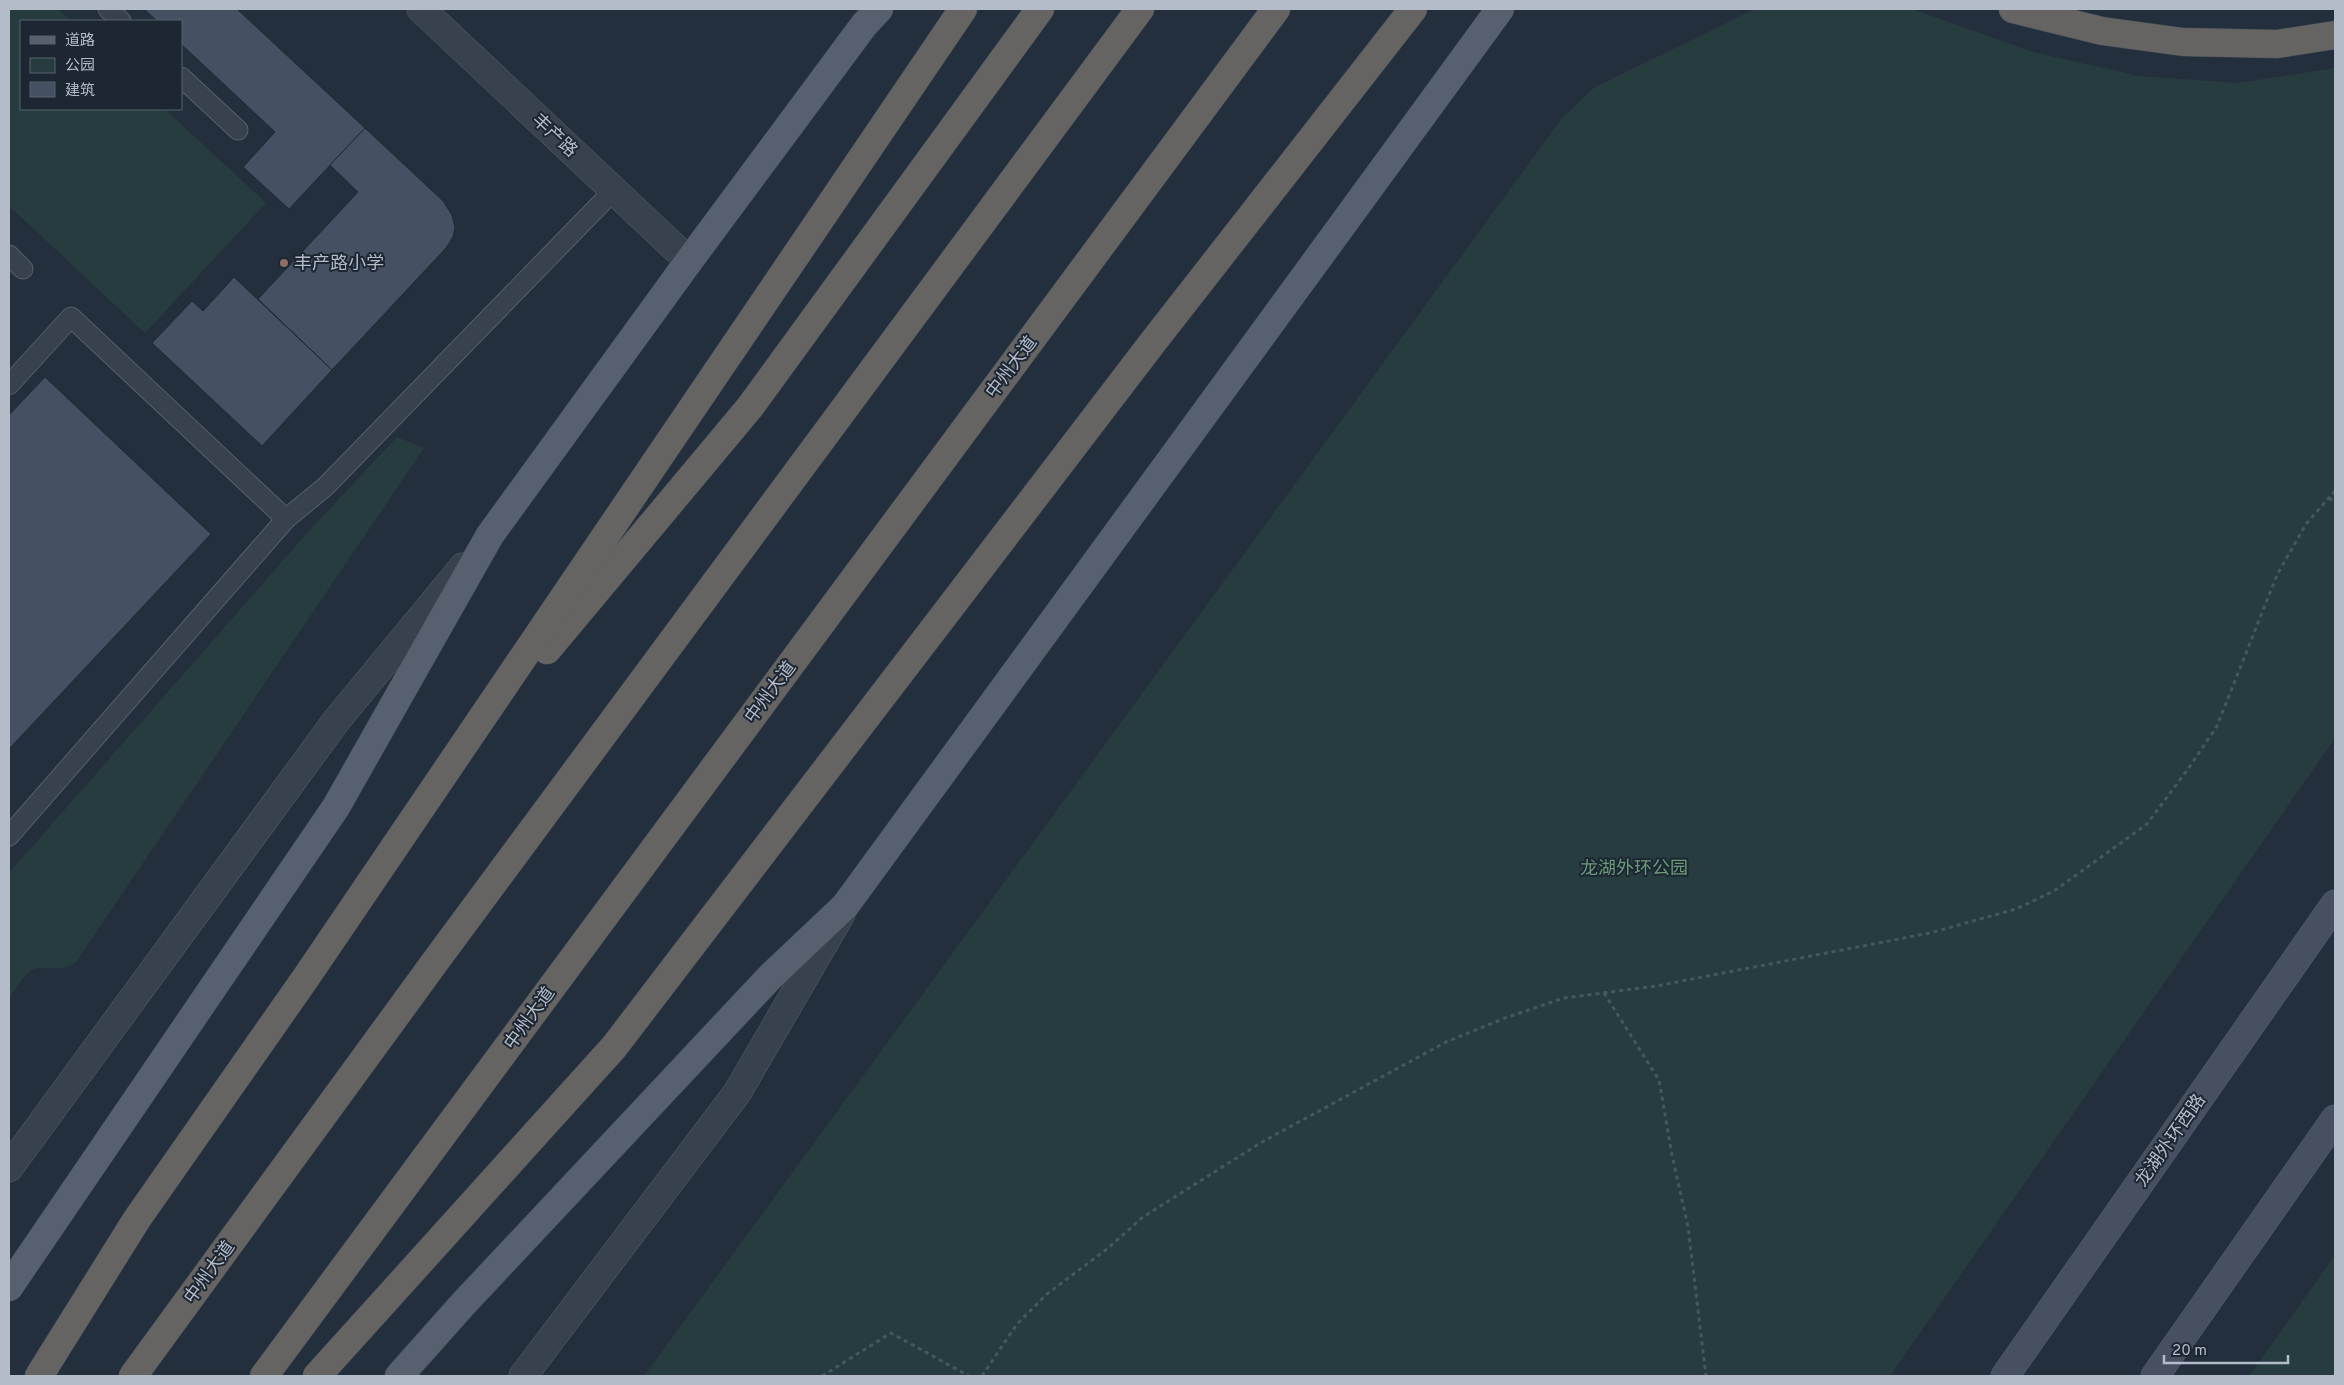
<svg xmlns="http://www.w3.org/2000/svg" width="2344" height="1385" font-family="Overpass,'Noto Sans SC',sans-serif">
<rect width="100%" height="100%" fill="#242f3e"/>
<!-- green -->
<g fill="#263c3f">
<path d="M9 9H58L71 21H21V109H165L266 203 145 333 9 206Z"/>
<path d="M1755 9H1912L2033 52 2139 76 2238 83 2335 68V738L1890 1376H644L1562 118 1595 87Z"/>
<path d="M397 437 424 448 76 962C59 975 42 961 28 973 21 979 15 990 9 998V873L307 533Z"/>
<path d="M2335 1255V1376H2249Z"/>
</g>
<!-- building -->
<g fill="#455162" stroke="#1f2835">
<path d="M144 9H237L365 128 289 209 243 167 275 132 181 44V21H157Z"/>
<path d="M365 128 443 201 452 215 455 227 453 237 446 248 332 370 258 299 358 192 330 165Z"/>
<path d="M234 277 332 370 262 446 152 343 192 301 203 311Z"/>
<path d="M45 377 211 534 149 599 111 564 50 630 9 591V415Z"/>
<path d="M45 377 211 534 9 749V415Z"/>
</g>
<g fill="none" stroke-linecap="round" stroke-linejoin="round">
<!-- service casing -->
<g stroke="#565f6c" stroke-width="21">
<g id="service">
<path d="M108 9 121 21"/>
<path d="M181 77 238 130"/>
<path d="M9 255 23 269"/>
<path d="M9 385 71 317 286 519"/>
<path d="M9 836 286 519 326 486 614 190"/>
</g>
</g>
<!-- minor casing -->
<g stroke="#565f6c" stroke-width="29">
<g id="minor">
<path d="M421 9 689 261"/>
<path d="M9 1168 336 721 463 567"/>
<path d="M523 1376 737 1093 841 914"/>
</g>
</g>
<!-- secondary casing -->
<g stroke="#565f6c" stroke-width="29">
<g id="secondary">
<path d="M2005 1376 2335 904"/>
<path d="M2155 1376 2335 1119"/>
</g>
</g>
<!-- primary casing -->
<g stroke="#414a57" stroke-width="29">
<g id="primary">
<path d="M9 1287 336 807 490 535 689 261 864 25 879 9"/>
<path d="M399 1376 464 1303 770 977 845 906 1500 9"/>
</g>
</g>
<!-- trunk casing -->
<g stroke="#434c59" stroke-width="29">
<g id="trunk">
<path d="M2013 9 2102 31 2183 42 2277 44 2335 35"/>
<path d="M547 650 750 407 1040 9"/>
<path d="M39 1376 137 1219 307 976 963 9"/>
<path d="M133 1376 440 955 1140 9"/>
<path d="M264 1376 1276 9"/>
<path d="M317 1376 614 1047 1153 342 1413 9"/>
</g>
</g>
<!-- path -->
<g stroke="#44595c" stroke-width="3" stroke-dasharray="4 4" stroke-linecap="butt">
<path d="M2329 498 2335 502"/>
<path d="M1604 993 1659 1080 1672 1155 1688 1227 1706 1376"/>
<path d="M822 1376 891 1333 969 1376"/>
<path d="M982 1376 1017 1324 1047 1294 1107 1249 1143 1217 1262 1142 1446 1042 1505 1018 1564 998 1656 986 1930 933 2016 909 2054 891 2147 824 2188 769 2217 726 2277 575 2306 524 2335 491"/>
</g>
<!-- service -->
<use href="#service" stroke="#38414e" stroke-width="19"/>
<!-- minor -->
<use href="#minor" stroke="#38414e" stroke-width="28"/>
<!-- secondary -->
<use href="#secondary" stroke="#465061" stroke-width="28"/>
<!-- primary -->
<use href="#primary" stroke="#56606e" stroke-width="28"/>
<!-- trunk -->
<use href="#trunk" stroke="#656462" stroke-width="28"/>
</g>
<!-- markers -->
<circle fill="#8d6e63" stroke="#1d2633" stroke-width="2" cx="284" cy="263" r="5"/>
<g text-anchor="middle" stroke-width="4" stroke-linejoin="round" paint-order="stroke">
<!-- street labels -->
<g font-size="18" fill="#b4bcc9" stroke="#1d2633">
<text transform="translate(555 135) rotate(43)" y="6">丰产路</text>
<text transform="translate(1011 367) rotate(-53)" y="6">中州大道</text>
<text transform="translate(770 692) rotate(-53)" y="6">中州大道</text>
<text transform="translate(529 1018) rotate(-54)" y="6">中州大道</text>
<text transform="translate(2170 1140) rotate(-55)" y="6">龙湖外环西路</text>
<text transform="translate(209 1272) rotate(-54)" y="6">中州大道</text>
</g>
<!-- poi labels -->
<g font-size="18" fill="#b4bcc9" stroke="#1d2633" text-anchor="start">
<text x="294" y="269">丰产路小学</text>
</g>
<!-- park labels -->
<g font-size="18" fill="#6b9a76" stroke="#1d2633">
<text x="1634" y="874">龙湖外环公园</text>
</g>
</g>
<!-- border -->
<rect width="2344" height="1385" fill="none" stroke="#b4bcc9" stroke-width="20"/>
<!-- legend -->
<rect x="20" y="20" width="162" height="90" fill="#1d2633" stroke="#59626f"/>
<rect x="30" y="36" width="25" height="8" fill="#56606e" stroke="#59626f"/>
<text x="65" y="45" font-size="15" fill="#b4bcc9">道路</text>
<rect x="30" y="58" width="25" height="15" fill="#263c3f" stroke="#59626f"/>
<text x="65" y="70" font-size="15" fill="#b4bcc9">公园</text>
<rect x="30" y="82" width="25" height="15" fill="#455162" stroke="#59626f"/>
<text x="65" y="95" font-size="15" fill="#b4bcc9">建筑</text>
<!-- scale -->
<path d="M2164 1355v8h124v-8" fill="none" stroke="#b4bcc9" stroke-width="2.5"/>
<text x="2172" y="1355" font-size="15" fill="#b4bcc9" stroke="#1d2633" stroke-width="4" paint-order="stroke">20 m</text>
</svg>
